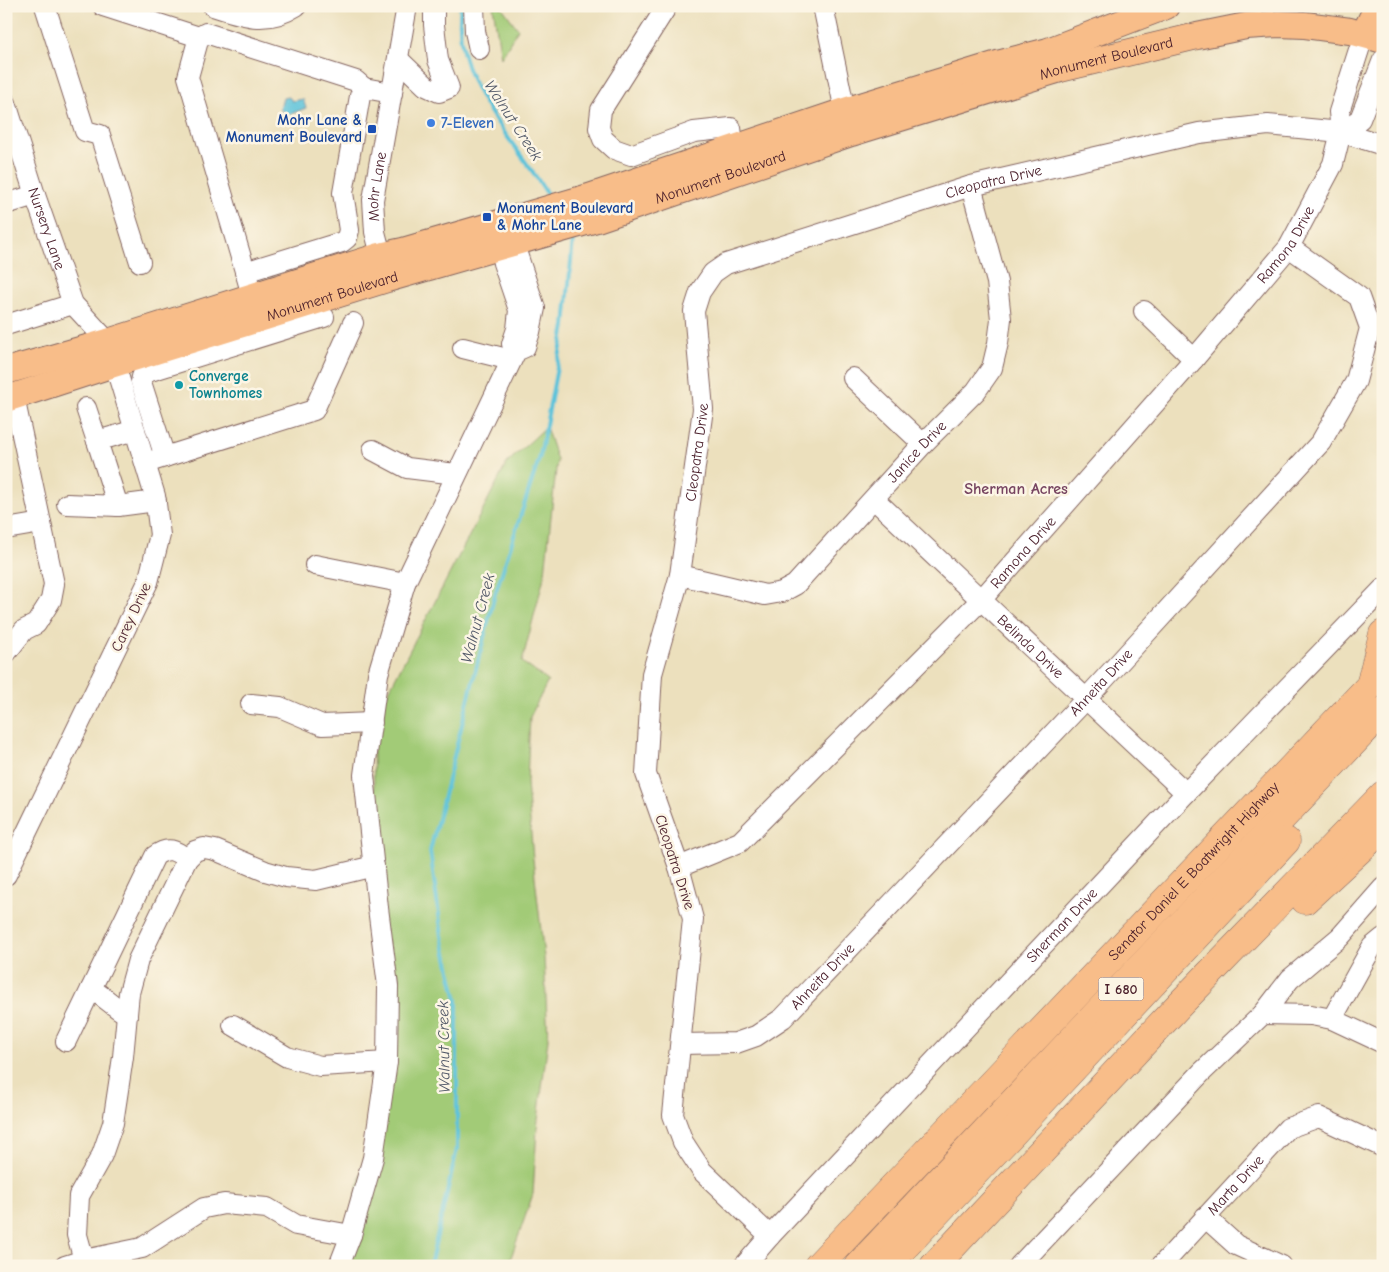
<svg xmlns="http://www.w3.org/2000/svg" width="1389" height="1272" font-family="'Comic Neue',sans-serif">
<rect width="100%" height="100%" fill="#fcf5e5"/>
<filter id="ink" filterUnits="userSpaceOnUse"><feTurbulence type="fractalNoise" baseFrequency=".02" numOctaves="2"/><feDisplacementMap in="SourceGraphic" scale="10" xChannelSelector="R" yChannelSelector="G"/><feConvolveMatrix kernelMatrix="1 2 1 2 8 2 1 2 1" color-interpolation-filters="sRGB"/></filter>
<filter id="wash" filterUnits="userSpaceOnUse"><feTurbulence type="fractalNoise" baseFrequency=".0096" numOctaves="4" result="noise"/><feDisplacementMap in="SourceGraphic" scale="20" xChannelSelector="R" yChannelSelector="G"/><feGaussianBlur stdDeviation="1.12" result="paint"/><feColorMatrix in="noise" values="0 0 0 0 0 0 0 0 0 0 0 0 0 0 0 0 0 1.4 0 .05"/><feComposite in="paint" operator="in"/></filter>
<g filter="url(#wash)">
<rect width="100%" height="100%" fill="#ece0bd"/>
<!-- green -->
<g fill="#a2cb77" stroke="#767551">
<path d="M493 6H501L518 29 501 58Z"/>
<path d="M546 427 557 460 545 573 522 662 548 681 530 717 527 782 533 859 544 957 548 1039 537 1128 533 1194 508 1266H339L387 1062 378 908 372 723 507 463Z"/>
</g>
<!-- water -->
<path fill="#5dc3da" stroke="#547182" d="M289 97 292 101 303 99 306 108 288 115 280 109 283 98Z"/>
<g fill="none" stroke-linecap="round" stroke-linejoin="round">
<!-- stream -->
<g stroke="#5dc3da" stroke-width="4">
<path d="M461 6C450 85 515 137 550 199"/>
<path d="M430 1266 457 1149V1000L442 936 430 851 495 594 540 456 565 326 573 239 571 235"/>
</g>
</g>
</g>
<g filter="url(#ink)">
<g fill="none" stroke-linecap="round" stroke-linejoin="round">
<!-- minor casing -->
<g stroke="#83635e" stroke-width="22">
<g id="minor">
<path d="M45 6 85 131 100 135 140 262"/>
<path d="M103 6 199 37"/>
<path d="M213 6C244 16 266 25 296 6"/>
<path d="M474 6 475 31 479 49"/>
<path d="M667 6 601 110 599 128 603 139 614 149 631 155 694 132 731 128 734 150"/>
<path d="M823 6 845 111"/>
<path d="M399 60 426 86 439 92 449 88 438 60 434 25V6"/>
<path id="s1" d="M6 103 35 195 73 304 108 342 155 496 160 535 148 582 6 875"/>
<path d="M1341 132 1360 119 1383 60"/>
<path d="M6 204 35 195"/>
<path d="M500 234 498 238 503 263 519 310 517 329 512 344 516 351"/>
<path id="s2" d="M385 270 375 232 373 200 407 6"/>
<path d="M245 272 342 242 347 238 349 230 343 193 360 96 364 88 392 93"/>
<path d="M252 295 188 77 199 37 206 33 356 81 364 88"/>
<path d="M1144 311 1194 359"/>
<path d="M6 325 73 304"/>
<path d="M463 348 511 360"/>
<path d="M853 378 923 444"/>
<path d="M86 408 97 441 135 430"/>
<path d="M97 441 118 506"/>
<path d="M373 450 407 468 456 474"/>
<path d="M165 457 141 382 142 377 144 373 324 317"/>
<path d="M152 461 314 410 353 323"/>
<path id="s3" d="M874 499 1186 793"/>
<path d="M67 504 118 506 156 501"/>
<path d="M6 529 41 523"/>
<path d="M315 565 405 583"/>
<path id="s4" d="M680 575 765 595 782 592 795 585 923 444 976 391 992 368 998 343 1001 319 997 282 971 186"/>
<path d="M6 653 24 630 36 624 51 600 54 584 14 397"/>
<path d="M251 704 280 707 322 725 372 723"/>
<path id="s5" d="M679 867 740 842 981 600 1194 359 1289 247 1333 164 1341 132 1339 112 1364 34"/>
<path d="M1383 938 1372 947 1332 1019 1383 1043"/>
<path d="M127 1014C113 1007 104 996 91 989L155 856C168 846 175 850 187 859"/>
<path d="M1332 1019 1311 1015 1263 1014 1290 979 1340 937 1383 888"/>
<path d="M233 1025 287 1057 320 1066 387 1062"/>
<path d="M66 1041 91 989"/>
<path id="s6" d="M681 1044 736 1043 756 1036 783 1018 1086 699 1321 442 1356 381 1370 328 1359 297 1289 247"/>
<path d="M1205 1217 1236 1245 1282 1266"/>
<path id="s7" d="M770 1236 702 1171 683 1142 673 1115 693 919 679 867 646 774 652 674 680 575 703 409 694 311 700 292 713 273 726 264 971 186 1199 133 1268 125 1341 132 1383 145"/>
<path d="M84 1260 77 1235 79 1196 102 1155 113 1123 123 1057 129 993 138 960 187 859 195 851 204 848 215 850 265 871 286 877 316 880 374 866"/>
<path d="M65 1266 84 1260 142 1248 204 1208 224 1204 267 1208 296 1225 351 1235"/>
<path d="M339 1266 351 1235 373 1158 387 1062 388 986 378 908 364 775 378 674 405 583 516 351 525 347 530 332 535 308 513 242"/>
<path id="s8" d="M744 1266 770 1236 1186 793 1383 589"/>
<path d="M1019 1266 1201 1073 1263 1014"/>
<path id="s9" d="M1161 1266 1288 1128 1319 1117 1383 1147"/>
</g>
</g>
<!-- major casing -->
<g stroke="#83635e" stroke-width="28">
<g id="major">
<path d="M1364 34 1378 6"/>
<path d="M6 371 108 342 380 256 403 251 589 197 845 111 1001 63 1048 51 1166 6"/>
<path id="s10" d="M6 399 114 364 387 279 600 218 851 133 1060 69 1197 36 1246 26 1278 24 1305 25 1350 31 1383 40"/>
</g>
</g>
<!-- highway casing -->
<g stroke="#83635e" stroke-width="29">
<g id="highway">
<path d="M1370 686 1383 634"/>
<path d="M1305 900 1383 828"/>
<path id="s11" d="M818 1266 1383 672"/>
<path d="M858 1266 1383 711"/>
<path d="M886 1266 1009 1137 1286 841"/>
<path d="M934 1266 1181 1003 1383 795"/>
</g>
</g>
<!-- minor -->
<use href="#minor" stroke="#fff" stroke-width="20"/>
<!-- major -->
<use href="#major" stroke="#f8bd89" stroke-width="26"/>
<!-- highway -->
<use href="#highway" stroke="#f8bd89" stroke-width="28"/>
</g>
</g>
<!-- markers -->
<circle fill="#3f7fe0" stroke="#fcf5e5" stroke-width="2" cx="431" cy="123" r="5"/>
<g fill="#1a4fb4" stroke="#fcf5e5" stroke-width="2">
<rect x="367" y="124" width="10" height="10" rx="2.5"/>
<rect x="482" y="212" width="10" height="10" rx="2.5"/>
</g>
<circle fill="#0f9aa8" stroke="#fcf5e5" stroke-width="2" cx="179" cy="385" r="5"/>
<g text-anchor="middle" stroke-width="5" stroke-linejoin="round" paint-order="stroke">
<!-- shield labels -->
<rect fill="#fcf5e5" stroke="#7f5f63" stroke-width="1" x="1098.5" y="977.5" width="45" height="23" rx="4"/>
<g font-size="14" font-weight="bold" fill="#4a1f2b">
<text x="1121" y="994">I 680</text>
</g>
<!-- street labels -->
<g font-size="15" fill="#4a1f2b" stroke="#fcf5e5">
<text dy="5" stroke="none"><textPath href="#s10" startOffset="1152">Monument Boulevard</textPath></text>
<text dy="5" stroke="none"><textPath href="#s10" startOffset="748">Monument Boulevard</textPath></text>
<text dy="5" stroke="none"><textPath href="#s7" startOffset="1315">Cleopatra Drive</textPath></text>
<text dy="5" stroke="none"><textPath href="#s2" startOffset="85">Mohr Lane</textPath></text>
<text dy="5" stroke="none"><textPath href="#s1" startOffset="132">Nursery Lane</textPath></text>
<text dy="5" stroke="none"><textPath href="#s5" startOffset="876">Ramona Drive</textPath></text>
<text dy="5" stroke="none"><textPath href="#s10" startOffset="342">Monument Boulevard</textPath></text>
<text dy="5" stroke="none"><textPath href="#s7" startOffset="834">Cleopatra Drive</textPath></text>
<text dy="5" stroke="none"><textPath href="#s4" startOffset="300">Janice Drive</textPath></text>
<text dy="5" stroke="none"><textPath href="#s5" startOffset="471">Ramona Drive</textPath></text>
<text transform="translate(131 617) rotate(-65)" y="5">Carey Drive</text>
<text dy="5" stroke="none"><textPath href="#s3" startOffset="215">Belinda Drive</textPath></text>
<text dy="5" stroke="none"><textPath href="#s6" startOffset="571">Ahneita Drive</textPath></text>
<text transform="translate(675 862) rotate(72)" y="5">Cleopatra Drive</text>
<text dy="5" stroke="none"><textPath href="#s11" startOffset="545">Senator Daniel E Boatwright Highway</textPath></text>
<text dy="5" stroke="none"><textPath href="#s8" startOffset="466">Sherman Drive</textPath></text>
<text dy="5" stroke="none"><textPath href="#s6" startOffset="166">Ahneita Drive</textPath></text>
<text dy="5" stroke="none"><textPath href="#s9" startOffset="110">Marta Drive</textPath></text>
</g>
<!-- transit labels -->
<g font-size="15" font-weight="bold" fill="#164399" stroke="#fcf5e5" text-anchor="end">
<text x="362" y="125">Mohr Lane &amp;<tspan x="362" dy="17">Monument Boulevard</tspan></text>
<text x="497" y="213" text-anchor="start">Monument Boulevard<tspan x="497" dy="17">&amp; Mohr Lane</tspan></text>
</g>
<!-- shop labels -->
<g font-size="15" font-weight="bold" fill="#366cbe" stroke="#fcf5e5" text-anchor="start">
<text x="441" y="128">7-Eleven</text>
</g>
<!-- culture labels -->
<g font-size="15" font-weight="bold" fill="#0d838f" stroke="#fcf5e5" text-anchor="start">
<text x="189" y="381">Converge<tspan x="189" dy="17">Townhomes</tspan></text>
</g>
<!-- water labels -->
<g font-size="16" font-style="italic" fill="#515868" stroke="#fcf5e5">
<text transform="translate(514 120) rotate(57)" y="6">Walnut Creek</text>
<text transform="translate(477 618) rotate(-75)" y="6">Walnut Creek</text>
<text transform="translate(443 1047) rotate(-91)" y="6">Walnut Creek</text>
</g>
<!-- neighbourhood labels -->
<g font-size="16" font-weight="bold" fill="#774561" stroke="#fcf5e5">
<text x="1016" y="494">Sherman Acres</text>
</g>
</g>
<!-- margin -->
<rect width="1389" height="1272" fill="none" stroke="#fcf5e5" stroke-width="25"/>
</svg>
